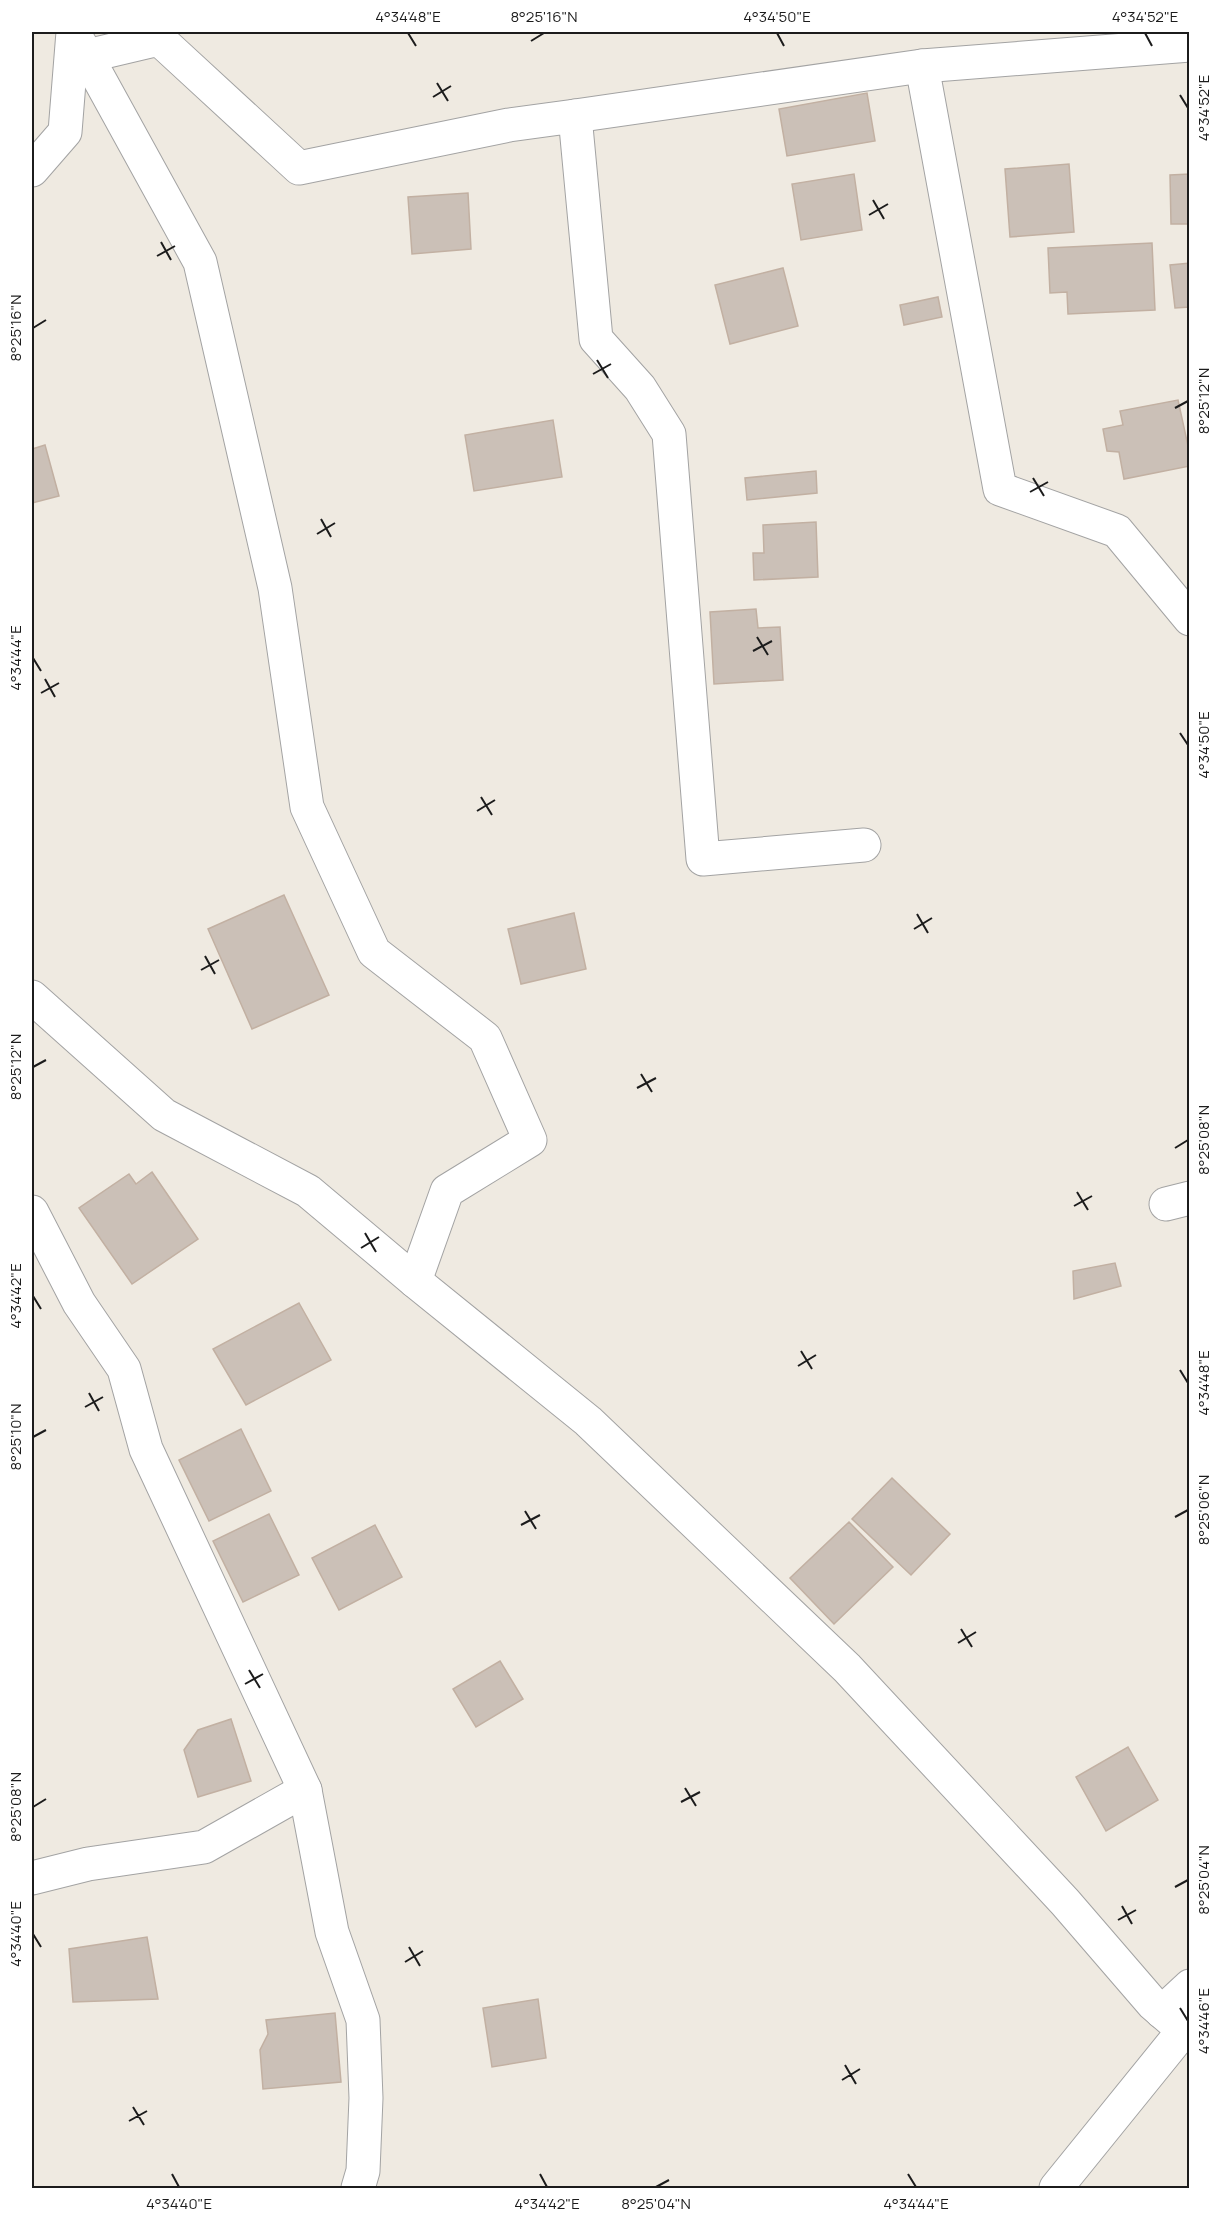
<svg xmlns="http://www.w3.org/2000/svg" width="1221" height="2220" font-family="Manrope,sans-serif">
<rect width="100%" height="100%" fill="#efeae1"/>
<!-- building -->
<g fill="#cbc0b7" stroke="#c2b0a2" stroke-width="1.5">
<path d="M867 93 875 141 787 156 779 109Z"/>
<path d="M1069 164 1074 232 1010 237 1005 169Z"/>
<path d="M854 174 862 230 801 240 792 184Z"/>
<path d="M1190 174V224H1171L1170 175Z"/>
<path d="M468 193 471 249 412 254 408 197Z"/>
<path d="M1152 243 1155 310 1068 314 1067 292 1050 293 1048 248Z"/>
<path d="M1190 263V307L1175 308 1170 265Z"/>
<path d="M783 268 798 326 730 344 715 285Z"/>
<path d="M938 297 942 317 904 325 900 305Z"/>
<path d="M1178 400 1190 455V466L1124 479 1119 452 1107 451 1103 429 1123 425 1120 411Z"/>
<path d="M553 420 562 477 474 491 465 435Z"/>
<path d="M45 445 59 496 32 503V449Z"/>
<path d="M816 471 817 493 747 500 745 478Z"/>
<path d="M816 522 818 577 754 580 753 553H764L763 525Z"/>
<path d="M756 609 758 628 780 627 783 680 714 684 710 612Z"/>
<path d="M284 895 329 995 252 1029 208 929Z"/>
<path d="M574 913 586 969 521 984 508 929Z"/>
<path d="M152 1172 198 1239 132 1284 79 1208 129 1174 136 1184Z"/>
<path d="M1115 1263 1121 1286 1074 1299 1073 1271Z"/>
<path d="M299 1303 331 1360 246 1405 213 1349Z"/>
<path d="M241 1429 271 1491 209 1521 179 1460Z"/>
<path d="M892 1478 950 1534 911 1575 852 1519Z"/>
<path d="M269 1514 299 1575 243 1602 213 1541Z"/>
<path d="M849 1522 893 1567 834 1624 790 1578Z"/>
<path d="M375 1525 402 1577 339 1610 312 1558Z"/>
<path d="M500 1661 523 1699 476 1727 453 1689Z"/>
<path d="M231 1719 251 1781 198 1797 184 1750 198 1730Z"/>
<path d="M1128 1747 1158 1800 1106 1831 1076 1777Z"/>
<path d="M147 1937 158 1999 73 2002 69 1949Z"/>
<path d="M538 1999 546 2058 492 2067 483 2008Z"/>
<path d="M335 2013 341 2082 263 2089 260 2050 268 2034 266 2020Z"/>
</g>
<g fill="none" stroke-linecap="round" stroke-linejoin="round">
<!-- minor casing -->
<g stroke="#a3a3a3" stroke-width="35">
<g id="minor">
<path d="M74 33 200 262 275 588 307 807 374 952 485 1038 530 1140 447 1191 415 1281"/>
<path d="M87 56 159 39 299 168 509 125 575 116 596 339 640 388 669 434 703 859 864 845"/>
<path d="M922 66 1000 489 1117 531 1190 619"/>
<path d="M575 116 922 66 1190 45"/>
<path d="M32 170 65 132 73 32"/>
<path d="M32 997 164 1115 308 1191 415 1281 588 1421 847 1668 1065 1902 1153 2004 1190 2036"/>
<path d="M1166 1204 1190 1198"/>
<path d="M32 1212 79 1303 124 1369 146 1449 305 1790 332 1932 363 2020 366 2098 363 2171 358 2188"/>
<path d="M32 1878 88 1864 204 1847 305 1790"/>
<path d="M1162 2012 1190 1986"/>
<path d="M1056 2188 1183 2031"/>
</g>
</g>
<!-- minor -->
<use href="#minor" stroke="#fff" stroke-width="33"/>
</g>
<!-- ticks -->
<path fill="none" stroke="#1c1c1c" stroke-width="2" d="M408 33 416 46M777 33 784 46M1145 33 1152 46M531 41 544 33M437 83 448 101M1180 95 1188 108M433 97 451 86M873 200 884 219M869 215 888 204M161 242 171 260M157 256 175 246M33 328 46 320M597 360 608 378M593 374 611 364M1175 408 1188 401M1033 478 1044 496M1030 492 1048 482M321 519 331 537M317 534 335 523M757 637 768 655M753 651 772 641M33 658 41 671M45 679 55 697M41 693 59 683M1180 733 1188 745M481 797 492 815M477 811 495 800M917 914 928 933M914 929 932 918M205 956 215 974M201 970 219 960M33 1067 46 1060M641 1074 652 1092M637 1088 656 1078M1175 1148 1188 1140M1077 1192 1088 1210M1074 1206 1092 1196M365 1233 376 1252M361 1248 379 1237M33 1296 41 1309M801 1351 812 1369M798 1366 816 1355M1180 1370 1188 1383M89 1393 99 1411M85 1407 103 1397M33 1437 46 1430M525 1511 536 1529M1175 1517 1188 1510M521 1525 540 1515M961 1629 972 1647M958 1643 976 1632M249 1670 260 1688M245 1684 263 1674M685 1788 696 1806M681 1802 700 1792M33 1807 46 1799M1175 1887 1188 1880M1122 1906 1132 1924M1118 1920 1136 1910M33 1934 41 1947M409 1947 420 1966M405 1962 423 1951M1180 2008 1188 2021M845 2065 856 2084M842 2080 860 2069M133 2107 144 2125M129 2121 147 2111M172 2174 179 2187M540 2174 547 2187M908 2174 916 2187M656 2187 669 2180"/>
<!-- border -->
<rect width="1221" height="2220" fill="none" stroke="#ffffff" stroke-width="66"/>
<rect x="33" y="33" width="1155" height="2154" fill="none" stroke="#1c1c1c" stroke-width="2"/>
<g font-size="15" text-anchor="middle" fill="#1c1c1c">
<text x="408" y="22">4°34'48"E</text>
<text x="544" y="22">8°25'16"N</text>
<text x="777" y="22">4°34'50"E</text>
<text x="1145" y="22">4°34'52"E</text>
<text transform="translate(1204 108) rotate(-90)" y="5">4°34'52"E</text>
<text transform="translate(16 328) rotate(-90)" y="5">8°25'16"N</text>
<text transform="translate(1204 401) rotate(-90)" y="5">8°25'12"N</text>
<text transform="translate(16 658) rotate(-90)" y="5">4°34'44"E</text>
<text transform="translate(1204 745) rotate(-90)" y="5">4°34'50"E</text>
<text transform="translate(16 1067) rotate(-90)" y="5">8°25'12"N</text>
<text transform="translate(1204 1140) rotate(-90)" y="5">8°25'08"N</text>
<text transform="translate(16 1296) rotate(-90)" y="5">4°34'42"E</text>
<text transform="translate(1204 1383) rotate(-90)" y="5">4°34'48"E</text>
<text transform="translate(16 1437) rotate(-90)" y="5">8°25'10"N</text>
<text transform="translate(1204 1510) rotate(-90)" y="5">8°25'06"N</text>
<text transform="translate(16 1807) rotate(-90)" y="5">8°25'08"N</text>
<text transform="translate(1204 1880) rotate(-90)" y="5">8°25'04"N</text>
<text transform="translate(16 1934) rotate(-90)" y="5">4°34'40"E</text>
<text transform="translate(1204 2021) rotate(-90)" y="5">4°34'46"E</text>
<text x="179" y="2209">4°34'40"E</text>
<text x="547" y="2209">4°34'42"E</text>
<text x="656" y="2209">8°25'04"N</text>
<text x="916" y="2209">4°34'44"E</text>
</g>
</svg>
